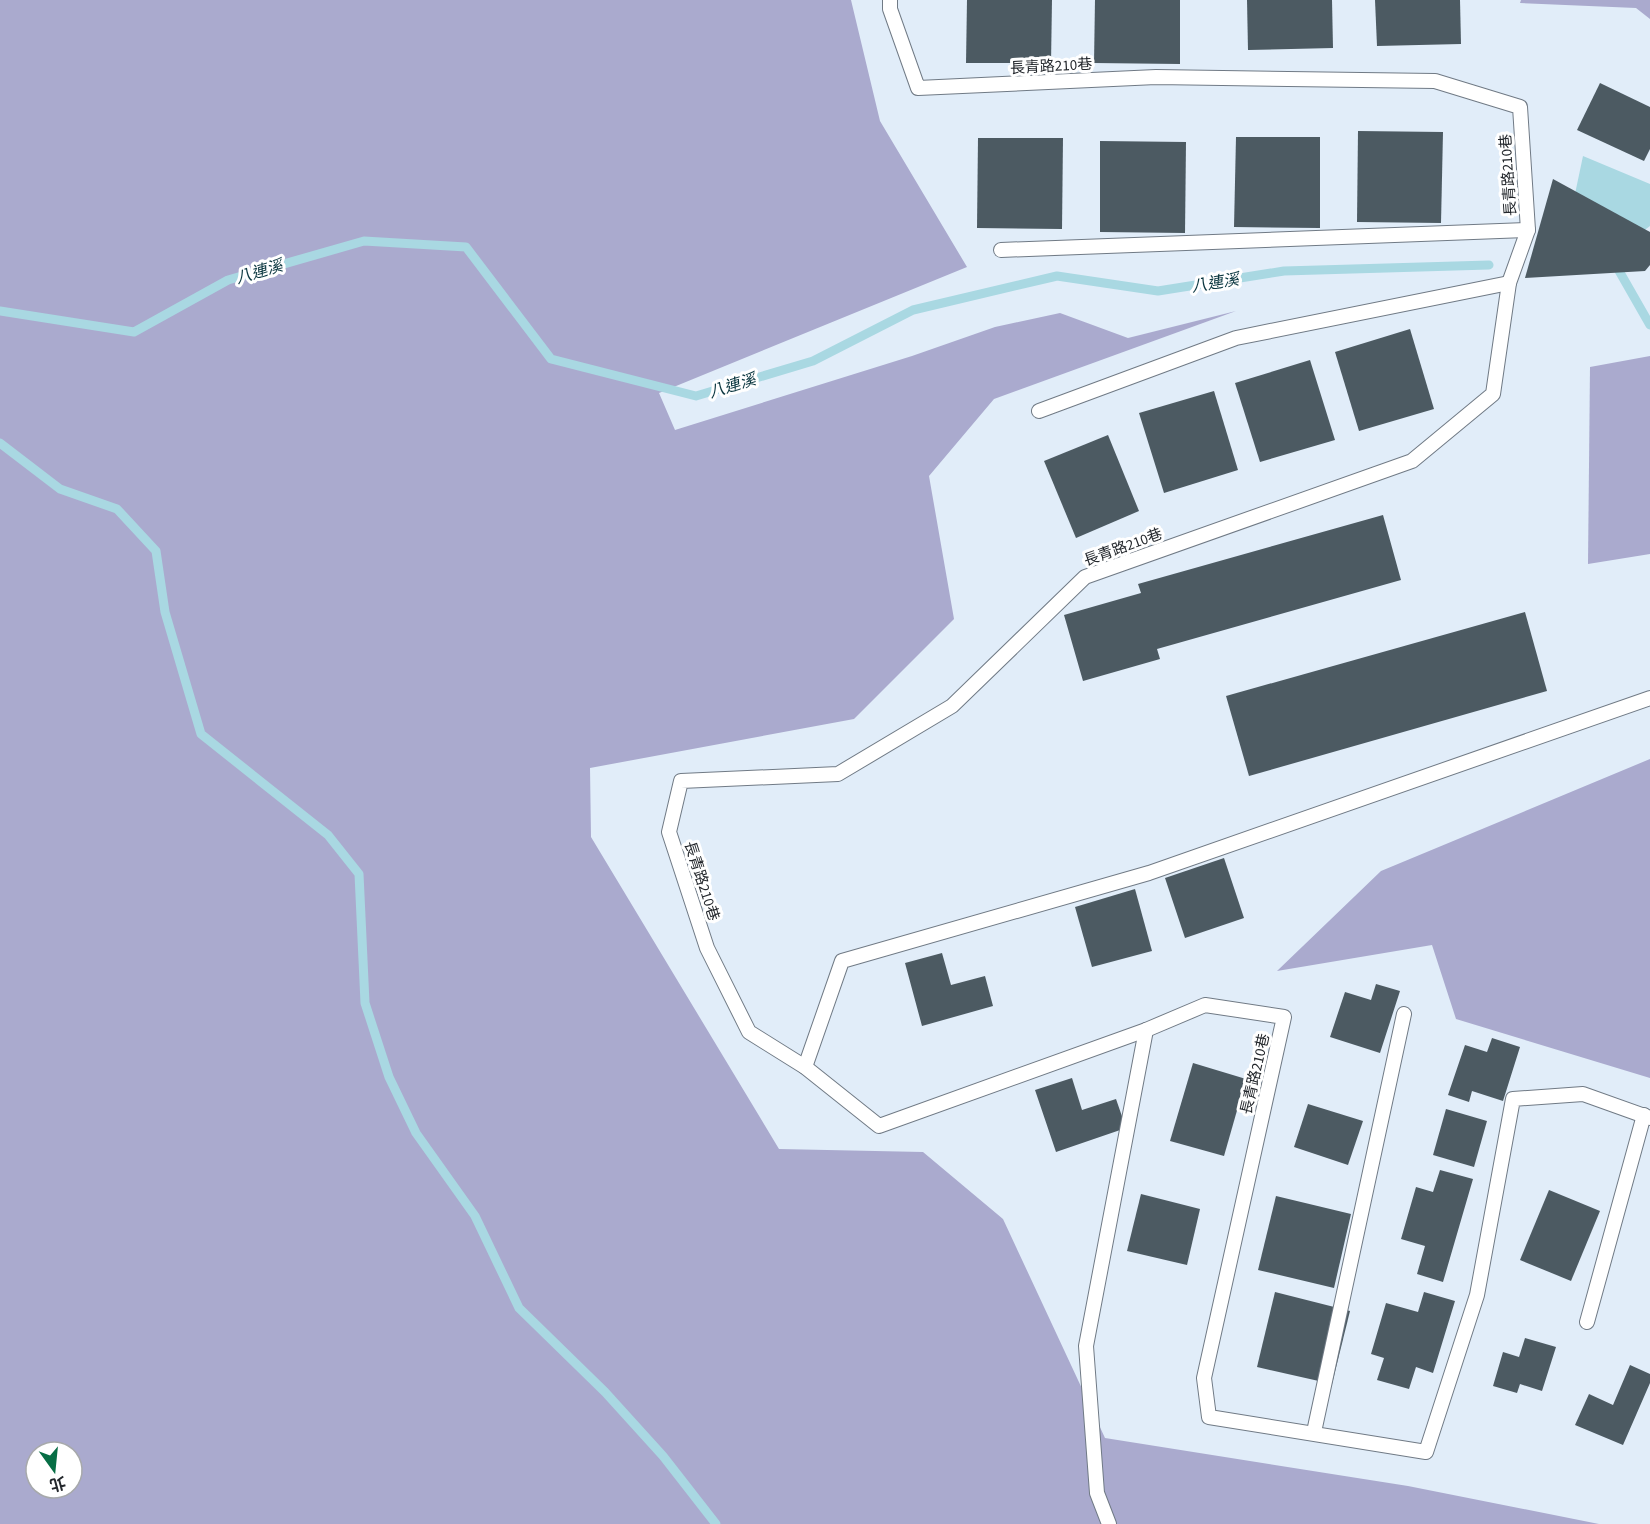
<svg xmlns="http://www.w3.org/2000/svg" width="1650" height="1524" font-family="'Source Sans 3','Noto Sans TC',sans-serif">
<rect width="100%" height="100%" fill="#e1edf9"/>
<!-- forest -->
<g fill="#aaaace" fill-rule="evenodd">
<path d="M0 0H851L880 121 967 267 659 393 675 430 912 356 995 327 1060 313 1128 338 1236 311 994 399 929 476 954 619 854 719 590 768 591 837 779 1149 923 1152 1003 1219 1105 1438 1408 1486 1599 1524H0ZM36 1452H72V1488H36Z"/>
<path d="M1521 0H1650V19L1636 8 1520 3Z"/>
<path d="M1650 356V554L1588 564 1590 367Z"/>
<path d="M1650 759V1078L1456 1019 1432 945 1277 971 1381 871Z"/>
</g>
<!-- water -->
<path fill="#a9d8e2" d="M1583 156 1650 184V226L1642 232 1626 227 1619 215 1603 233 1568 227Z"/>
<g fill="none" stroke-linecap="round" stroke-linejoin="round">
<!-- stream -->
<g stroke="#a9d8e2" stroke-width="9">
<path d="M1614 262 1650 325"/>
<path d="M0 311 134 332 228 280 364 241 466 247 551 359 696 396 813 361 913 310 1057 276 1158 291 1284 271 1489 265"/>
<path d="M0 443 60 489 117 509 156 551 165 612 201 734 328 835 359 874 365 1003 389 1077 416 1133 475 1216 519 1308 605 1392 663 1456 716 1524"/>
</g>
</g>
<!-- building -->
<g fill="#4c5a62">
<path d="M967 0H1052L1051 63H966Z"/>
<path d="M1095 0H1180V64L1094 63Z"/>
<path d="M1247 0H1332L1333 48 1248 50Z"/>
<path d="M1375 0H1460L1461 44 1377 46Z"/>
<path d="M1600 83 1650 107V149L1644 161 1577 130Z"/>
<path d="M1358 131 1443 132 1441 223 1357 222Z"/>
<path d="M1236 137H1320V228L1234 227Z"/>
<path d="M978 138H1063L1062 229 977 228Z"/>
<path d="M1100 141 1186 142 1185 233 1100 232Z"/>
<path d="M1553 179 1650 232V265L1645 271 1525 278Z"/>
<path d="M1410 329 1434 409 1359 431 1335 352Z"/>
<path d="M1310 360 1335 440 1260 462 1235 383Z"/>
<path d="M1214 391 1238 470 1164 493 1139 413Z"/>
<path d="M1108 435 1139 511 1076 538 1044 461Z"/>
<path d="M1383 515 1401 580 1157 649 1160 659 1083 681 1064 615 1141 593 1138 584Z"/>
<path d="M1525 612 1547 691 1249 776 1226 696Z"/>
<path d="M1224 858 1244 918 1185 938 1165 878Z"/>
<path d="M1135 889 1152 951 1092 967 1075 907Z"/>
<path d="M942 953 951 985 985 976 993 1006 922 1026 905 963Z"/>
<path d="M1376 984 1400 991 1380 1053 1330 1037 1345 992 1371 1000Z"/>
<path d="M1492 1038 1520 1047 1503 1101 1472 1091 1469 1102 1448 1095 1465 1045 1487 1052Z"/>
<path d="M1193 1063 1246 1079 1224 1156 1170 1141Z"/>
<path d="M1072 1078 1082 1110 1116 1099 1126 1128 1056 1152 1035 1090Z"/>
<path d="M1308 1104 1363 1121 1348 1165 1294 1147Z"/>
<path d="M1446 1109 1487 1121 1474 1167 1433 1155Z"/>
<path d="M1440 1170 1473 1179 1443 1282 1417 1274 1425 1246 1401 1239 1416 1187 1433 1192Z"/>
<path d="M1549 1190 1600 1211 1571 1281 1520 1260Z"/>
<path d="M1141 1194 1200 1209 1187 1265 1127 1251Z"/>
<path d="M1276 1196 1351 1214 1334 1288 1258 1270Z"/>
<path d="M1275 1292 1350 1311 1332 1384 1257 1367Z"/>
<path d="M1424 1292 1455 1301 1433 1373 1416 1367 1409 1389 1377 1380 1384 1358 1371 1354 1386 1303 1418 1312Z"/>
<path d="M1525 1338 1556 1347 1542 1391 1520 1384 1517 1393 1493 1386 1503 1352 1519 1357Z"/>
<path d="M1630 1365 1650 1374V1383L1623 1445 1575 1425 1589 1394 1613 1405Z"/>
</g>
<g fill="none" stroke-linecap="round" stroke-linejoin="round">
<!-- service casing -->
<g stroke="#707a85" stroke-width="16">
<g id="service">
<path d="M890 0V9L918 88 1156 77 1435 81 1520 107 1528 230 1509 283 1493 394 1412 461 1085 577 952 706 838 774 681 781 669 832 707 948 749 1032 805 1067 879 1126 1146 1030 1205 1005 1284 1017 1204 1378 1209 1417 1426 1452 1477 1295 1513 1099 1583 1094 1650 1118"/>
<path d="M1001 250 1528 230"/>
<path d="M1039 411 1236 338 1509 283"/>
<path d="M805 1067 842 961 1149 873 1650 698"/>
<path d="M1587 1322 1644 1115"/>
<path d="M1314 1432 1404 1014"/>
<path d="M1109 1524 1097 1493 1086 1346 1146 1030"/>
</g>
</g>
<!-- service -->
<use href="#service" stroke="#fff" stroke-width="14"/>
</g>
<g text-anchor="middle" stroke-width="6" stroke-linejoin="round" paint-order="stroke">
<!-- street labels -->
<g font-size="15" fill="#23272c" stroke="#fff">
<text transform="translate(1051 66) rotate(-3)" y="5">長青路210巷</text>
<text transform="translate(1508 175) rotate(-94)" y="5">長青路210巷</text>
<text transform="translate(1123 547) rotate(-20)" y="5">長青路210巷</text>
<text transform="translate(702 881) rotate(72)" y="5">長青路210巷</text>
<text transform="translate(1255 1074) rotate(-77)" y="5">長青路210巷</text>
</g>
<!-- water labels -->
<g font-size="16" font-style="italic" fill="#0b3740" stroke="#fff">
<text transform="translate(259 271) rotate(-16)" y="6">八連溪</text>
<text transform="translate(1215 282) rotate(-9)" y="6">八連溪</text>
<text transform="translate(732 385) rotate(-17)" y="6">八連溪</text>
</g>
</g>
<!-- north arrow -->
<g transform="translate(54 1470) rotate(165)"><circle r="28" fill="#ffffff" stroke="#a7a9ab" stroke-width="1.5"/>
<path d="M0-4.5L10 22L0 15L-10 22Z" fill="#076e45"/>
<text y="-9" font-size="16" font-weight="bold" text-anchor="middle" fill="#23272c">北</text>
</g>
</svg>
